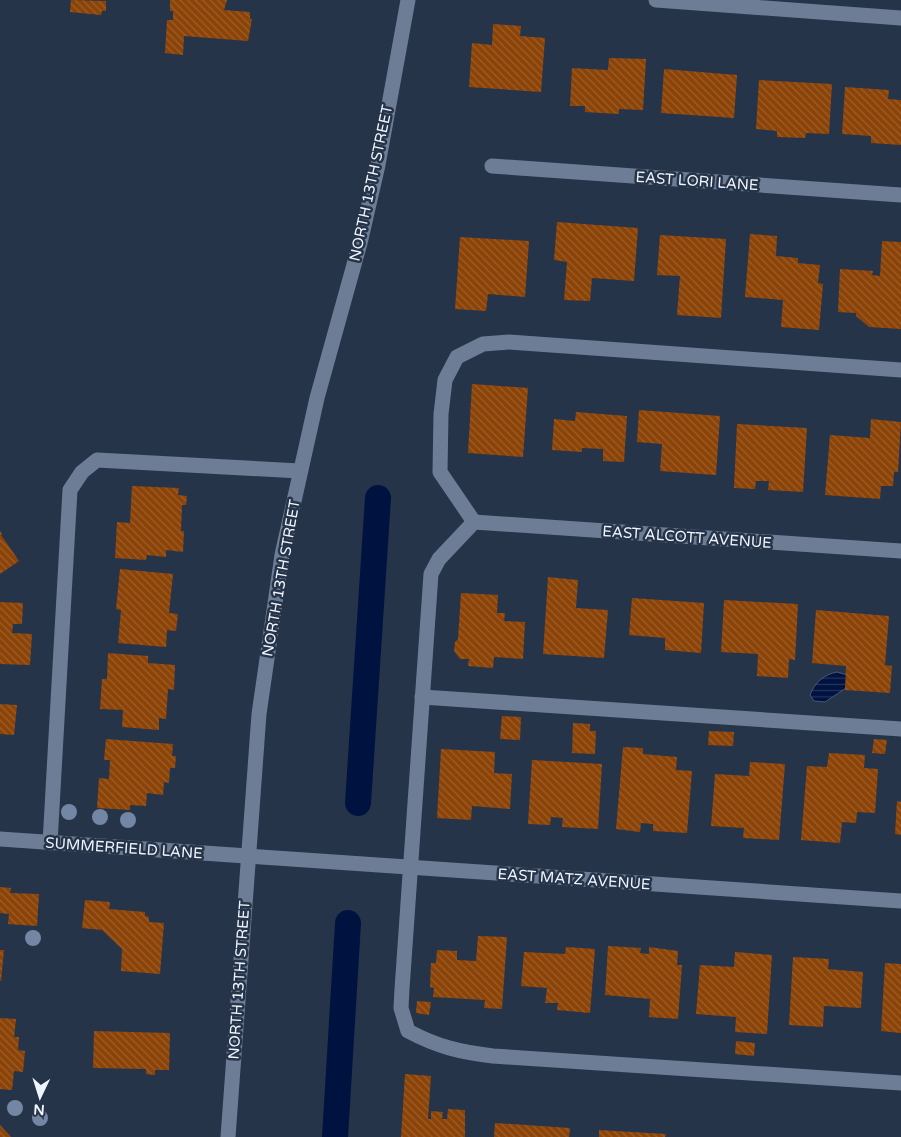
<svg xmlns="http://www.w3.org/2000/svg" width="901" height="1137" font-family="'Varela Round',sans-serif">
<defs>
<pattern id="water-rules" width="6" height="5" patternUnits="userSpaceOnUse" patternTransform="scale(1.25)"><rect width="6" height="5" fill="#001240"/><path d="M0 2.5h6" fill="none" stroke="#26355c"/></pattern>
<pattern id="building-back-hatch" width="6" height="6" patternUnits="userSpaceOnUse" patternTransform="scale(1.25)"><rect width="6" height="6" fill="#8b4307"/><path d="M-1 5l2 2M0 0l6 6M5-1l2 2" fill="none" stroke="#9c5f2c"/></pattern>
</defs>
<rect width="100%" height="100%" fill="#263449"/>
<!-- water -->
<path fill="url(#water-rules)" stroke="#485679" d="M837 672 847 675 846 688 825 702 814 701 810 695C814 683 825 674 837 672Z"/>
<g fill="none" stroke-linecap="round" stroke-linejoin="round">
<!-- canal -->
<g stroke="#001240" stroke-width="26">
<path d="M358 803 378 498"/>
<path d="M335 1137 348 923"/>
</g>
</g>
<!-- building -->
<g fill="url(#building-back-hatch)">
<path d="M71 0 106 1V11H102L101 15 70 12Z"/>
<path d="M170 0H227L224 10 250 12V19H252L248 41 184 36 183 55 165 53 167 20H173V11H170Z"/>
<path d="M493 24 521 26 520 36 545 38 541 92 469 87 472 43 492 45Z"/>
<path d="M609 58 646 59 643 110 619 109V114L585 112V106H570L572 68 608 70Z"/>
<path d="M664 69 737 75 734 118 661 113Z"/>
<path d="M759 80 832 84 829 134 806 133 805 138 777 137V131L756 129Z"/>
<path d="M845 87 889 90 888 99 901 100V145L871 143V136L842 134Z"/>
<path d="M557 222 638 228 634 281 592 278 590 301 564 300 567 262 554 260Z"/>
<path d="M750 234 777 236 776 256 798 258V263L820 265 818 283 823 284 819 330 781 327 783 300 745 297Z"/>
<path d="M660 235 726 239 721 318 677 315 680 276 657 275Z"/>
<path d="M460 237 529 241 525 297 488 294 486 311 455 309Z"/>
<path d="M882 241 901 242V329L869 327 856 316V313L838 312 840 269 873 271 872 275 880 276Z"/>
<path d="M472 384 528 388 523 457 468 453Z"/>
<path d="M639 410 720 416 716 475 660 471 662 444 637 442Z"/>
<path d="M576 412 627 416 624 462 603 461V449L582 448V452L552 450 554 419 575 421Z"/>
<path d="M871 419 901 422 898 472H894L893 486H881L880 499 825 495 830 435 870 438Z"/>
<path d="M737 424 807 428 803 492 768 490 769 481H756L755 489 734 488Z"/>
<path d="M132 486 179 488 178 495 187 496 186 505H182L181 531H184L183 552 166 550V557L147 555 146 560 115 558 117 522 130 523Z"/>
<path d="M0 531 2 534 1 535 19 561 0 574Z"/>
<path d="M120 569 173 574 169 613 178 614 176 631 167 630 166 647 118 643 121 610 116 609Z"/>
<path d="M548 577 578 580 576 608 608 610 604 658 543 654Z"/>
<path d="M461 593 498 595 497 613H505L504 621 525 622 523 659 494 657 493 668 468 666 469 659H460L454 651 455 642 458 639Z"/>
<path d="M632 598 704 603 701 653 665 650V638L629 635Z"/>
<path d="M724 600 798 604 795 660 789 659 788 678 757 676 758 654 721 652Z"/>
<path d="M0 602 23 603 22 624H13L12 633 32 634 30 665 0 664Z"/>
<path d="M816 610 889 616 885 665 892 666 890 693 845 690 846 666 812 663Z"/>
<path d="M108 653 148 656V663L175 665 174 690 168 689 166 719 159 718V730L122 727 123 710 100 709 102 679H107Z"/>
<path d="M0 704 17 705 14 735 0 734Z"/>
<path d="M502 716 521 717 520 740 500 739Z"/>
<path d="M573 723 590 724V731H596L595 754 572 753Z"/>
<path d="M709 731 734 732 733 746 708 745Z"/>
<path d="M106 739 173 744 172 756H176L175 768H170L169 783 164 782 163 795 147 793 146 806 130 805V810L97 808 99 778 109 779 110 760H104Z"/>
<path d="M874 739 887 740 885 754 872 753Z"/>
<path d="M623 747 643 748V754L677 757 676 770 692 771 687 833 653 831V824L641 823 640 832 616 829Z"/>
<path d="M441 749 495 752 494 773 512 774 510 809 472 806 471 820 437 818Z"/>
<path d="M829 753 865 755 864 768 878 769 875 813 857 812 856 823 842 822 840 843 801 840 807 766 827 767Z"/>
<path d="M532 760 602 764 598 829 562 827 563 818 551 817 550 825 528 824Z"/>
<path d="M750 762 785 764 779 840 743 838 744 828 711 826 715 774 749 776Z"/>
<path d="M897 801 901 802V835L895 834Z"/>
<path d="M0 887 11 888 10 893 39 894 37 926 8 924 9 914 0 913Z"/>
<path d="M85 900 110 902 109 909 145 912V916L149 917V922L164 923 160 974 121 971 122 949 102 930 82 928Z"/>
<path d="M478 936 507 937 502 1009 484 1008 485 1000 433 997 434 988 430 987 431 963H436L437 950 457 951V960L476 961Z"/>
<path d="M608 946 641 948 640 953 649 954V947L678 951 677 965H682L678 1019 649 1017 650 999 605 995Z"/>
<path d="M566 947 595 949 590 1013 557 1010 558 1003H545L547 988 521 986 524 952 565 954Z"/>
<path d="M0 950H4L1 981H0Z"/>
<path d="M735 952 772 955 767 1034 735 1032 736 1017 696 1014 700 965 734 967Z"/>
<path d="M793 957 829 959 828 969 863 972 861 1008 824 1006 823 1027 789 1025Z"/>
<path d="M885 963 901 964V1033L881 1031Z"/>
<path d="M417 1001 431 1002 429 1015 416 1013Z"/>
<path d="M0 1018 16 1019 14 1037H19L18 1050 25 1051 23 1072 14 1071 12 1090 0 1089Z"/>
<path d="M94 1031 170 1033 169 1070H155V1075L146 1074V1069L93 1068Z"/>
<path d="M736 1041 755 1043 754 1056 735 1054Z"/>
<path d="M405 1074 431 1076 428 1119H431V1111L443 1112 442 1119H447L448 1109 465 1110V1137H401Z"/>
<path d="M495 1123 570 1128 569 1137H494Z"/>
<path d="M0 1125 11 1137H0Z"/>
<path d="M599 1130 666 1134 665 1137H599Z"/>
</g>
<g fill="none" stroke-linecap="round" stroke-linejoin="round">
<!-- minor -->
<g stroke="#6d7d96" stroke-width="15">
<path d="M656 0 901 18"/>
<path d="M492 166 901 195"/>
<path d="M474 522 439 559 431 574 402 989 401 1008 408 1031C438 1047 460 1052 493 1056L901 1083"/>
<path d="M474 522 440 472 441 414 445 380 457 357 483 344 509 342 901 370"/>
<path d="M474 522 901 551"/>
<path d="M422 697 901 729"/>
<path d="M0 839 901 901"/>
<path d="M50 843 70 490 82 472 97 460 300 471"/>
<path d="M228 1137 259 714 282 555 317 398 360 243 378 165 408 0"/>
</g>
</g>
<!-- trees -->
<g fill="#7386a4">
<circle cx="69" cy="812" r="8"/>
<circle cx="100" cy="817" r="8"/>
<circle cx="128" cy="820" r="8"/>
<circle cx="33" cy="938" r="8"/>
<circle cx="15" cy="1108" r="8"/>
<circle cx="40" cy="1118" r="8"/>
</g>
<g text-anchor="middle" stroke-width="5" stroke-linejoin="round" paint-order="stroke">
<!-- street labels -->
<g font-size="15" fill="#eff5fd" stroke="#263449">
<text transform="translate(697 181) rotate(4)" y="5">EAST LORI LANE</text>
<text transform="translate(371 183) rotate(-78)" y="5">NORTH 13TH STREET</text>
<text transform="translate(687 537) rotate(4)" y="5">EAST ALCOTT AVENUE</text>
<text transform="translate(281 578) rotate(-80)" y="5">NORTH 13TH STREET</text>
<text transform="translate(124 848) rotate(4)" y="5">SUMMERFIELD LANE</text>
<text transform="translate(574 879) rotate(4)" y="5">EAST MATZ AVENUE</text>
<text transform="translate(239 980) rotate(-86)" y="5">NORTH 13TH STREET</text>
</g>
</g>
<!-- north arrow -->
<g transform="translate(40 1097) rotate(184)" stroke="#263449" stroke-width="4" paint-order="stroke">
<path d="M0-4L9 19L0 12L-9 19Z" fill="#eff5fd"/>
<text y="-8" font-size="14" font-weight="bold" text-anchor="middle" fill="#eff5fd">N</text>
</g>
</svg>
